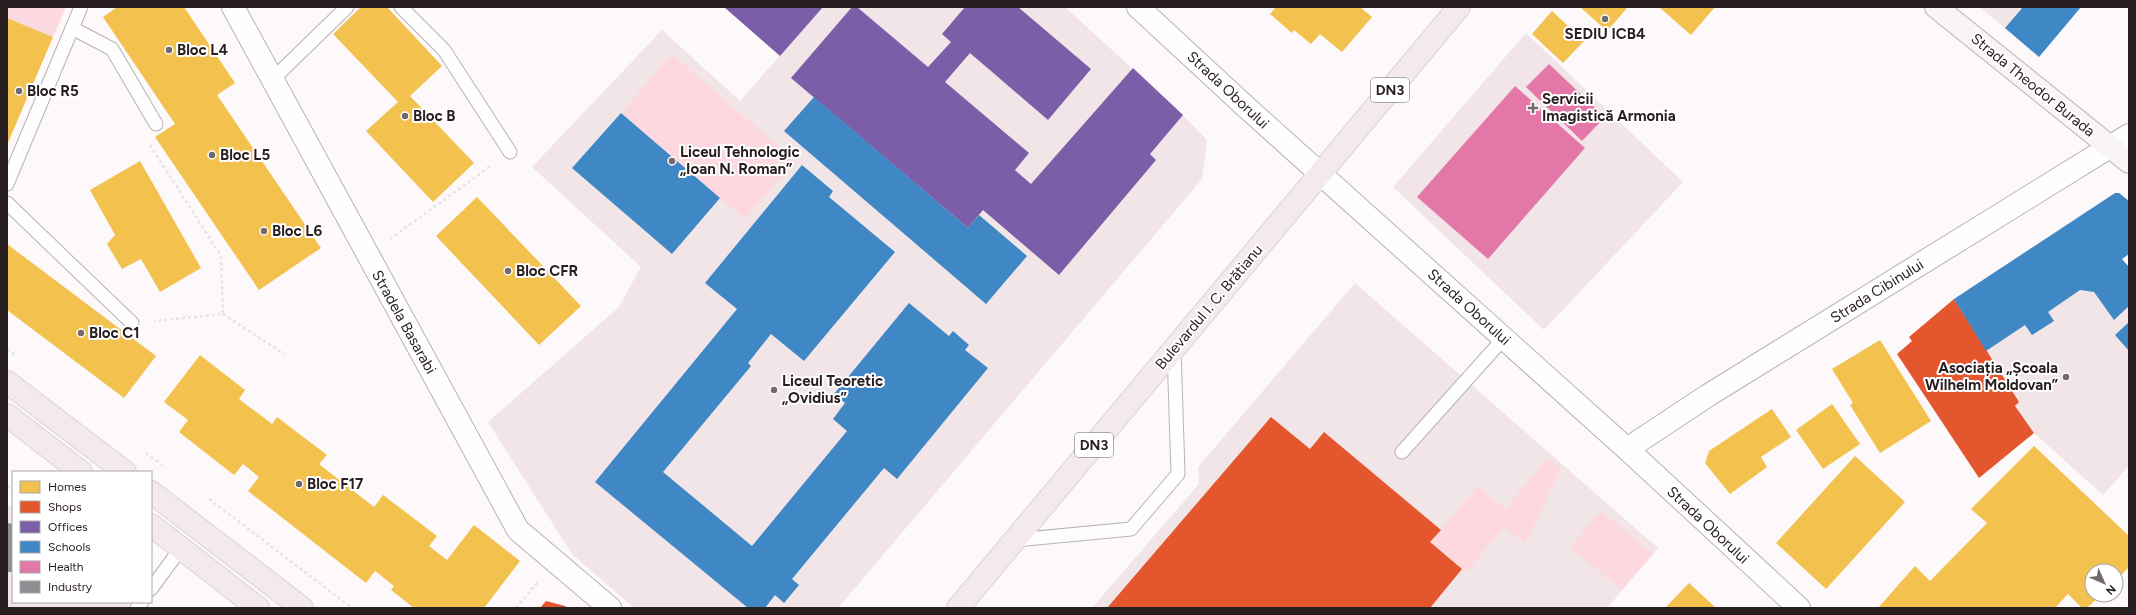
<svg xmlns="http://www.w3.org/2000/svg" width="2136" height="615" font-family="Figtree,sans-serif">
<rect width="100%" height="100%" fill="#fdf8f9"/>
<!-- built -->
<g fill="#f1e5e7">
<path d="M823 7H1065L1183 115 1207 140 1202 179 838 608H634L572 554 488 422 618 308 641 267 532 167 662 30 740 101Z"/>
<path d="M1980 7H2081L2039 57Z"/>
<path d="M1526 33 1683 182 1544 330 1393 187Z"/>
<path d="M2081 216 2129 267V466L2103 495 2034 433 2015 406 2018 402 1954 299Z"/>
<path d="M1355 283 1658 548 1607 608H1092L1199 484 1198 467Z"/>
<path d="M7 504 13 509V602H128L135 608H7Z"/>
</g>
<!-- green -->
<g fill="#fdd8df">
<path d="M7 7H66L53 37 7 18Z"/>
<path d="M672 54 795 161 745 219 621 113Z"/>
<path d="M1548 458 1561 469 1525 544 1504 527 1466 572 1430 542 1478 486 1505 509Z"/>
<path d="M1601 511 1653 554 1622 590 1570 547Z"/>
</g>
<!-- homes -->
<g fill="#f2c14e">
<path d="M117 7H184L235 83 217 95 321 248 259 290 155 137 175 124 103 17Z"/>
<path d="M361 7H387L442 66 410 96 474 163 433 202 366 131 398 102 333 34Z"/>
<path d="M1276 7H1360L1372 17 1342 52 1320 34 1311 44 1294 30 1292 33 1270 14Z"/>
<path d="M1580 7H1628L1607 31Z"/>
<path d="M1659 7H1715L1691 35Z"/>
<path d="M1552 11 1584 41 1563 63 1532 34Z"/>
<path d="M7 18 53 37 7 145Z"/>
<path d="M140 161 201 268 160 292 141 259 122 269 107 244 115 235 90 190Z"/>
<path d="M477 197 581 306 539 345 436 236Z"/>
<path d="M7 244 156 356 124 398 7 310Z"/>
<path d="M1880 340 1931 421 1880 453 1850 405 1853 403 1832 369Z"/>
<path d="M200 355 245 390 239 399 272 424 277 417 327 455 319 464 374 507 383 495 437 536 429 546 447 560 474 525 520 561 484 608H414L391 590 394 586 375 571 366 583 248 491 259 477 243 464 234 475 179 432 188 420 164 402Z"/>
<path d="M1832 404 1860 444 1823 469 1796 430Z"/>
<path d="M1772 409 1791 437 1761 457 1767 467 1730 494 1705 463 1709 451Z"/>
<path d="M2034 446 2129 536V567L2116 580V571H2092V595H2101L2087 608H2082L2068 594 2055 608H1878L1915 566 1930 581 1987 523 1971 509Z"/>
<path d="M1855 456 1905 502 1826 589 1776 543Z"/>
<path d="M1689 583 1715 607 1714 608H1665Z"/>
</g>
<!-- shops -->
<g fill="#e4572e">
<path d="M1954 299 2019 402 2015 406 2034 433 1979 478 1897 354 1912 341 1909 337Z"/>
<path d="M1271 417 1310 449 1324 432 1441 530 1430 542 1462 569 1430 608H1107Z"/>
<path d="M546 601 565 606 568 608H540Z"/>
</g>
<!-- offices -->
<g fill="#7b5ea7">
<path d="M724 7H823L780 56Z"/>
<path d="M852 7H857L928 67 951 42 942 34 965 7H1018L1091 69 1048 120 970 53 945 82 1029 153 1015 170 1031 184 1133 68 1183 115 1150 154 1156 160 1059 275 983 210 968 228 791 78Z"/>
</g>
<!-- schools -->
<g fill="#3f88c5">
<path d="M2023 7H2081L2039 57 2005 28Z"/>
<path d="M814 97 968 228 979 215 1027 256 986 304 784 131Z"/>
<path d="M621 113 720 198 672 254 572 168Z"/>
<path d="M802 165 833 191 829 197 895 252 804 361 771 334 748 363 751 366 663 472 752 546 847 431 833 419 845 403 834 394 909 303 949 336 953 331 969 345 965 350 988 368 897 479 884 468 792 579 799 585 784 603 775 595 765 608H748L595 482 737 309 705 283Z"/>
<path d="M2115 193H2119L2129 201V254L2122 259 2129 267V306L2114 320 2094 292 2080 290 2048 312 2054 321 2032 335 2025 325 1986 351 1954 299Z"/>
<path d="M2129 322V351L2115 335Z"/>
</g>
<!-- health -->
<g fill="#e377a8">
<path d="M1549 64 1605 117 1582 141 1526 87Z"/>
<path d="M1515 86 1585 148 1488 259 1417 197Z"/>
</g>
<!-- industry -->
<path fill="#8d8d92" d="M7 523 13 524V572H7Z"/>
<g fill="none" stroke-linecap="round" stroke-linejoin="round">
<!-- lane casing -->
<g stroke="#b9b2b4" stroke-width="15">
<g id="lane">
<path d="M401 7 444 50 510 152"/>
<path d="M72 28 112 49 156 124"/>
<path d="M273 79 347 7"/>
<path d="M7 184 81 7"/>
<path d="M7 203 132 323"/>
<path d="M1402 452 1504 338"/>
<path d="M1015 540 1131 529 1178 474 1174 350"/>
<path d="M151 589 181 548"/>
<path d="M137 608 142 602"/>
</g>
</g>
<!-- street casing -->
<g stroke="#b9b2b4" stroke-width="24">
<g id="street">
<path d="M233 7 518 530 610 608"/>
<path d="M1138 7 1246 107 1627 449 1799 608"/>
<path d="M1627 449 1707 396 2129 135"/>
</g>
</g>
<!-- secondary casing -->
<g stroke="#b9b2b4" stroke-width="24">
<path id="secondary" d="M1936 7 2129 162"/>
</g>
<!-- primary casing -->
<g stroke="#d8d4d4" stroke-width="24">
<g id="primary">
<path d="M7 382 125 472"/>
<path d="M7 415 81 472"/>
<path d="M151 492 302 608"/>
<path d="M151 525 258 608"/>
<path d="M958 608 1459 7"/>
</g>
</g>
<!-- path -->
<g stroke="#e5e4e4" stroke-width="2.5" stroke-dasharray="3 3" stroke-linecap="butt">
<path d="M7 13 47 29"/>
<path d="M150 145 221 256 223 314 154 321"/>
<path d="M390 239 492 165"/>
<path d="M223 314 284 354"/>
<path d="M7 349 15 355"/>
<path d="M146 453 166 468"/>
<path d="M7 486 13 490"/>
<path d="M209 499 352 608"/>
<path d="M516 608 538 582"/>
</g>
<!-- lane -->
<use href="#lane" stroke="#fffefe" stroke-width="13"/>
<!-- street -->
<use href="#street" stroke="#fffefe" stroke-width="22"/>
<!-- secondary -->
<use href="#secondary" stroke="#f9f4f5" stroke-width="22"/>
<!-- primary -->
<use href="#primary" stroke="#f4e9ec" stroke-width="22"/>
</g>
<!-- markers -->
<g fill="#736a6c" stroke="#fff" stroke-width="1.5">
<circle cx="1605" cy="19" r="4"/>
<circle cx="169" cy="50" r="4"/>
<circle cx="19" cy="91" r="4"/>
<path d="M1531 102h4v4h4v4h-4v4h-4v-4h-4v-4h4z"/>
<circle cx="405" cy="116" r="4"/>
<circle cx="212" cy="155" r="4"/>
<circle cx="672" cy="161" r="4"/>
<circle cx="264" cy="231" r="4"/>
<circle cx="508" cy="271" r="4"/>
<circle cx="81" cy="333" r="4"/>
<circle cx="2066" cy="377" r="4"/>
<circle cx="774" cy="390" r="4"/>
<circle cx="299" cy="484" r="4"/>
</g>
<g text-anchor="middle" stroke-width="4" stroke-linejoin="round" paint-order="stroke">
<!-- shield labels -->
<g fill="#fff" stroke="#696263" stroke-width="1">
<rect x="1371" y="78" width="38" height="24" rx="3"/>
<rect x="1075" y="433" width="38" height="24" rx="3"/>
</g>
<g font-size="14" font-weight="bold" fill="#291e20">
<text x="1390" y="95">DN3</text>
<text x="1094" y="450">DN3</text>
</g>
<!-- poi labels -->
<g font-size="15" font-weight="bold" fill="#291e20" stroke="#fff" text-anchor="start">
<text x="1605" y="39" text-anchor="middle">SEDIU ICB4</text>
<text x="177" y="55">Bloc L4</text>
<text x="27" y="96">Bloc R5</text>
<text x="1542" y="104">Servicii<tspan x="1542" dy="17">Imagistică Armonia</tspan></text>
<text x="413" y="121">Bloc B</text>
<text x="680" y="157">Liceul Tehnologic<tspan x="680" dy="17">„Ioan N. Roman”</tspan></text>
<text x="220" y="160">Bloc L5</text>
<text x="272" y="236">Bloc L6</text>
<text x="516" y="276">Bloc CFR</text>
<text x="89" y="338">Bloc C1</text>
<text x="2058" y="373" text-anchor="end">Asociația „Școala<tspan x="2058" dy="17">Wilhelm Moldovan”</tspan></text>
<text x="782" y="386">Liceul Teoretic<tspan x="782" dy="17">„Ovidius”</tspan></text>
<text x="307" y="489">Bloc F17</text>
</g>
<!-- street labels -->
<g font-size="15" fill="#291e20" stroke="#fff">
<text transform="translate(2033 85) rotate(39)" y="5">Strada Theodor Burada</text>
<text transform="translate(1228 90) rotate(43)" y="5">Strada Oborului</text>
<text transform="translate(1877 291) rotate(-32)" y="5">Strada Cibinului</text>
<text transform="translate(1209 307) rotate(-50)" y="5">Bulevardul I. C. Brătianu</text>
<text transform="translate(1469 307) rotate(42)" y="5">Strada Oborului</text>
<text transform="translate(404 322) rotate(61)" y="5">Stradela Basarabi</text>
<text transform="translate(1708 525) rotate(43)" y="5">Strada Oborului</text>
</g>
</g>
<!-- border -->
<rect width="2136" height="615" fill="none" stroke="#291e20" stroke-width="16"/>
<!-- legend -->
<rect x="12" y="471" width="140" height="132" fill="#ffffff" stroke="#a9a5a6"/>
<rect x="20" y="481" width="20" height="12" fill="#f2c14e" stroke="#a9a5a6"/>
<text x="48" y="491" font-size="12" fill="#291e20">Homes</text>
<rect x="20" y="501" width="20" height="12" fill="#e4572e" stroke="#a9a5a6"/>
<text x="48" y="511" font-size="12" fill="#291e20">Shops</text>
<rect x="20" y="521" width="20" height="12" fill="#7b5ea7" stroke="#a9a5a6"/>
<text x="48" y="531" font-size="12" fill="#291e20">Offices</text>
<rect x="20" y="541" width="20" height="12" fill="#3f88c5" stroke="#a9a5a6"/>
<text x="48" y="551" font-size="12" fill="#291e20">Schools</text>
<rect x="20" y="561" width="20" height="12" fill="#e377a8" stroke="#a9a5a6"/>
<text x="48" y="571" font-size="12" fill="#291e20">Health</text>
<rect x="20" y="581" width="20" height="12" fill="#8d8d92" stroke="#a9a5a6"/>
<text x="48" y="591" font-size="12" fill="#291e20">Industry</text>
<!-- north arrow -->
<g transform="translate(2104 583) rotate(135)"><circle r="19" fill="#ffffff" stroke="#a9a5a6"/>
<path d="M0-3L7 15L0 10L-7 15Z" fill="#736a6c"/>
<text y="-6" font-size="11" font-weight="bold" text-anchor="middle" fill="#291e20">N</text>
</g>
</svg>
